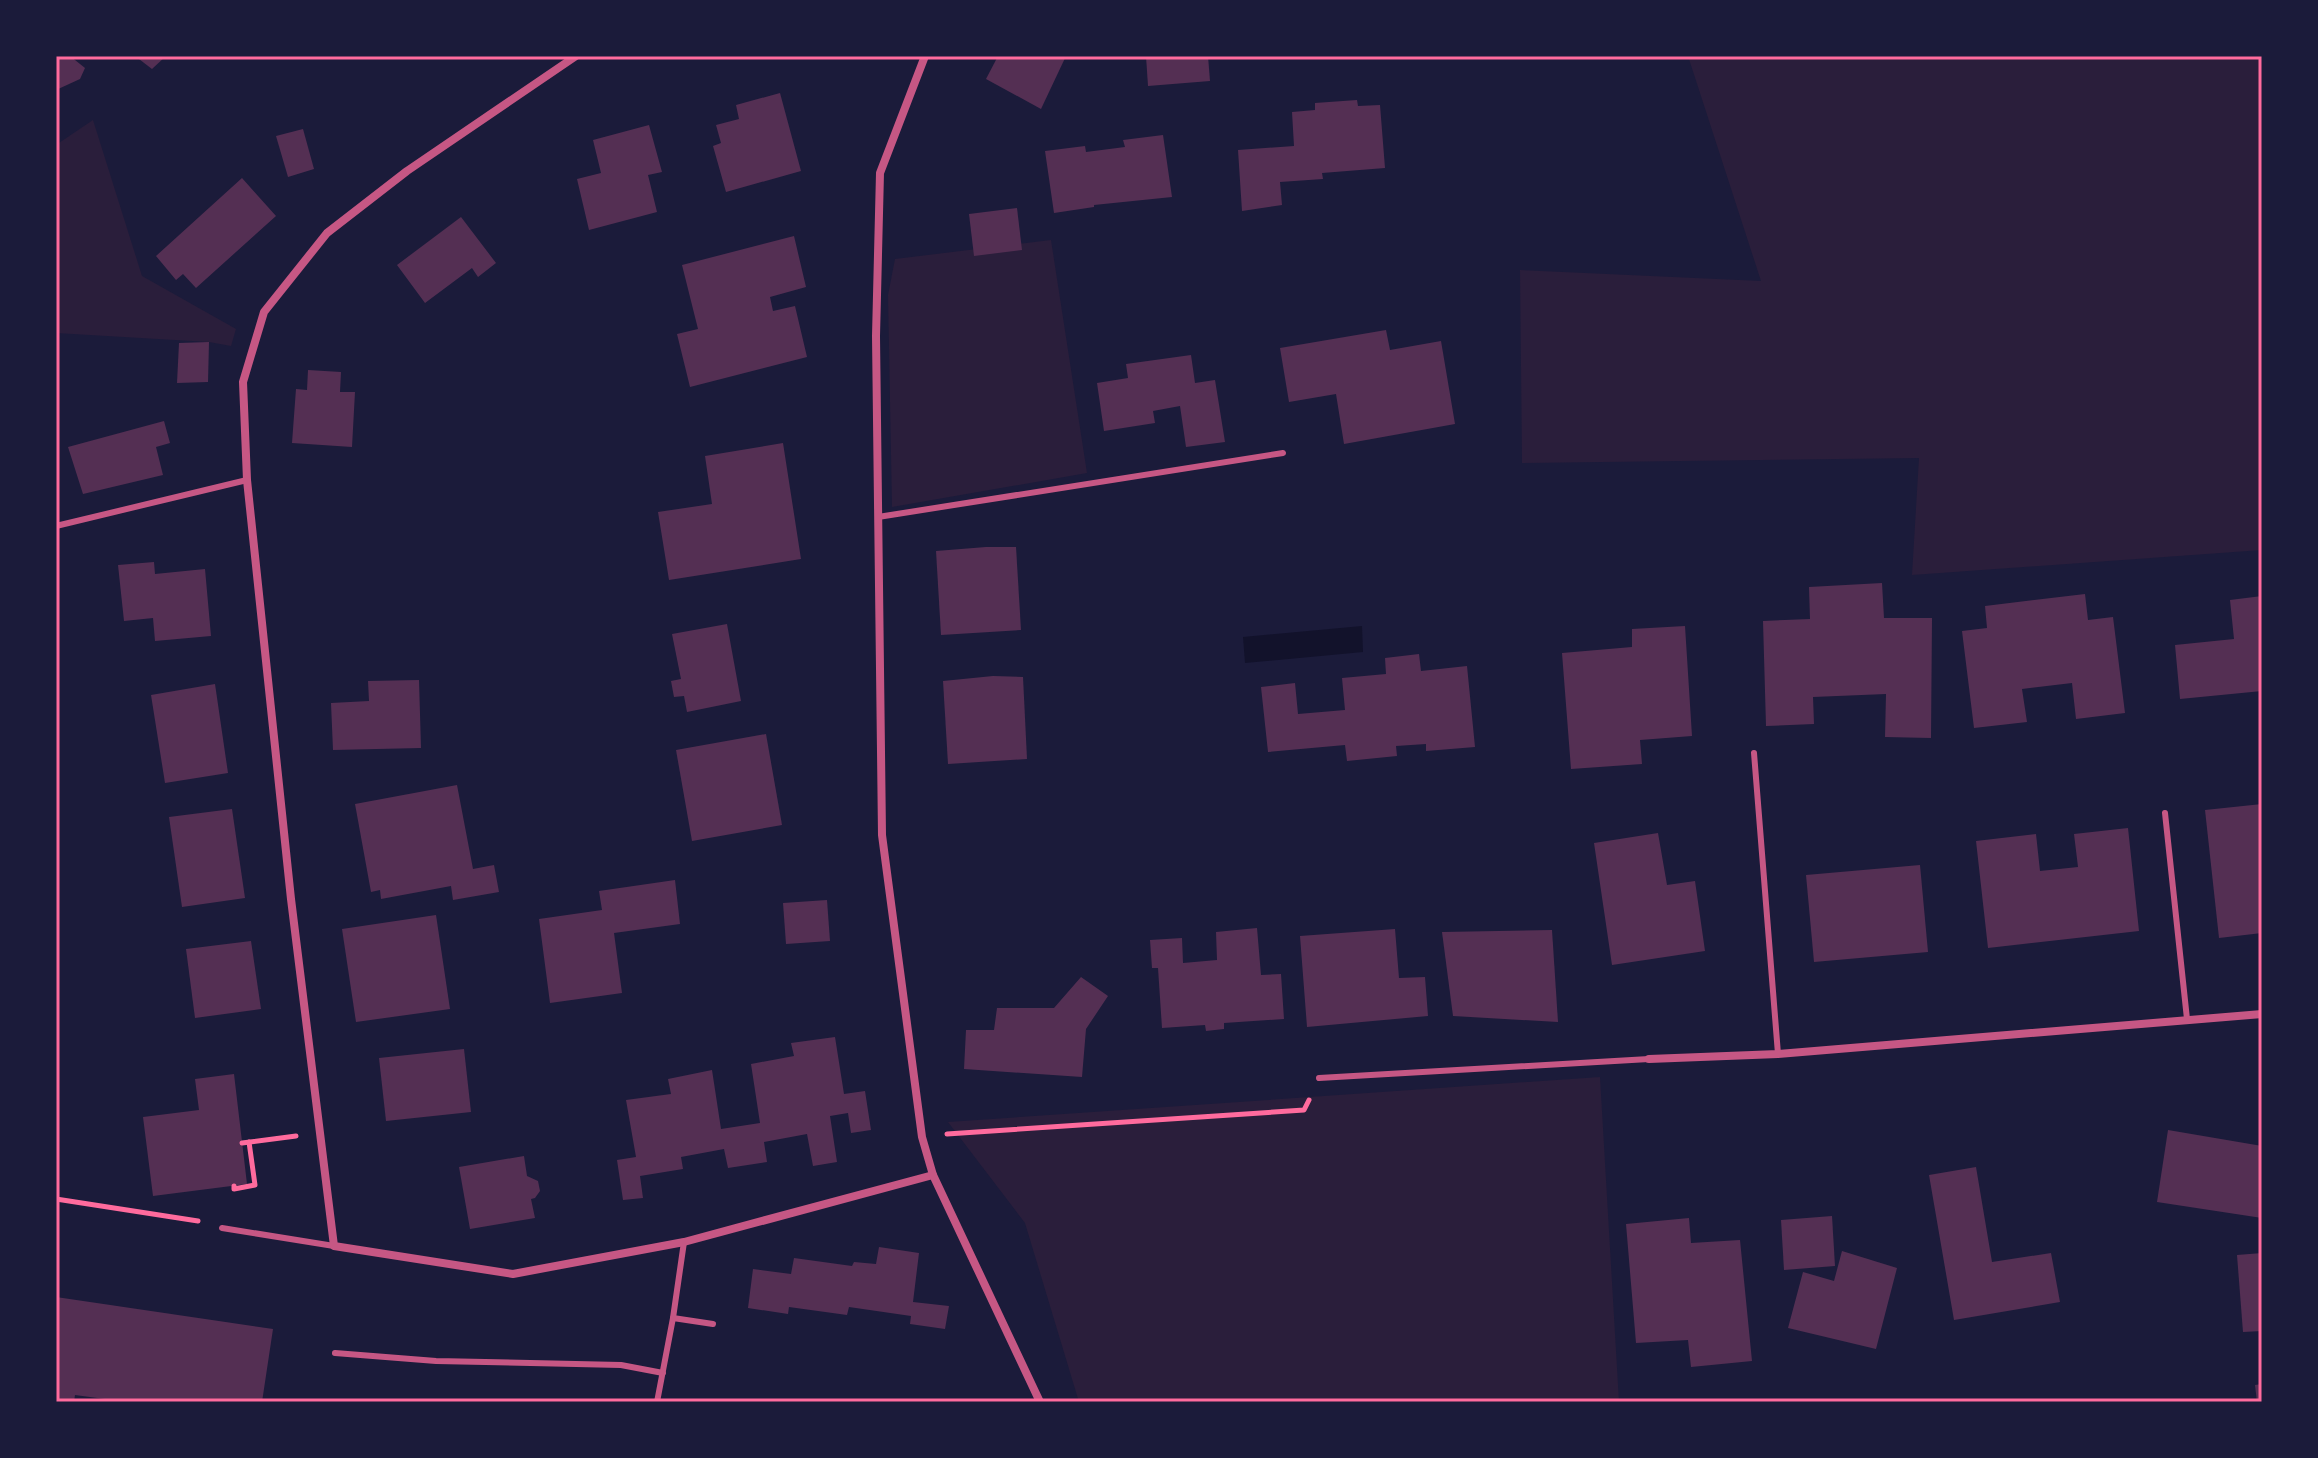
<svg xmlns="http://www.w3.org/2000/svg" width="2318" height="1458" font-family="'PT Sans',sans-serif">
<rect width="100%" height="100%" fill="#1b1b3a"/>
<!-- green -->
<g fill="#2a1e3b">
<path d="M1688 56H2262V550L1912 575 1919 458 1522 463 1520 270 1761 281Z"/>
<path d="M93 120 142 276 236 329 231 346 209 342 56 333V145Z"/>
<path d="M1051 240 1087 473 892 507 888 295 895 259Z"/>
<path d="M1600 1077 1619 1402H1079L1025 1223 948 1122Z"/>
</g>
<!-- water -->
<path fill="#12122b" d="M1362 626 1363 652 1245 663 1243 637Z"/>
<!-- building -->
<g fill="#542f53">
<path d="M56 56H70L85 68 80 79 56 90Z"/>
<path d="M135 56H166L152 69Z"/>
<path d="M998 56H1066L1041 109 986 79Z"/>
<path d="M1146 56H1208L1210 81 1148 86Z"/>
<path d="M780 93 801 171 726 192 713 146 721 143 716 125 739 119 736 105Z"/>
<path d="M1357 100 1358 106 1380 105 1385 168 1322 173 1323 179 1280 182 1282 205 1242 211 1238 150 1294 146 1292 112 1315 110V103Z"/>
<path d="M649 125 662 172 648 175 657 212 589 230 577 179 601 173 593 140Z"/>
<path d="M303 129 314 169 288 177 276 136Z"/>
<path d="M1163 135 1172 197 1094 205V207L1054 213 1045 151 1085 146 1086 152 1125 147 1123 140Z"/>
<path d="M242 178 276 216 196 288 183 274 176 280 156 256Z"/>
<path d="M1017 208 1022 250 974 256 969 214Z"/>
<path d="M461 217 496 263 478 277 472 268 425 303 397 265Z"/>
<path d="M794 236 806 287 770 297 773 311 795 306 807 357 690 387 677 334 698 329 682 265Z"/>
<path d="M1386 330 1390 350 1441 341 1455 424 1344 444 1336 394 1289 402 1280 348Z"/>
<path d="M209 342 208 382 177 383 179 343Z"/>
<path d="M1191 355 1195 383 1215 380 1225 442 1186 447 1180 406 1153 411 1155 423 1104 431 1097 383 1128 378 1126 364Z"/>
<path d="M308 370 341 372 340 392H355L352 447 292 443 296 389 307 390Z"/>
<path d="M164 421 170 443 156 447 163 475 83 494 68 447Z"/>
<path d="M783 443 801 559 669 580 658 512 712 504 705 456Z"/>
<path d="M986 547H1016L1021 630 941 635 936 551Z"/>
<path d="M154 562 155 574 205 569 211 636 155 641 153 618 124 621 118 565Z"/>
<path d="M1882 583 1884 618H1932L1931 738 1885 737 1886 694 1813 697 1814 724 1766 726 1763 621 1810 619 1809 587Z"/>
<path d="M2085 594 2088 620 2113 617 2125 713 2076 719 2072 683 2022 689 2027 722 1974 728 1962 631 1987 628 1985 606Z"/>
<path d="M2262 596V691L2180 699 2175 645 2234 639 2230 600Z"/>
<path d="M727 624 741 701 687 712 684 696 674 697 671 681 681 679 672 634Z"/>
<path d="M1685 626 1692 736 1640 740 1642 764 1571 769 1562 653 1632 647V629Z"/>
<path d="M1419 654 1421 671 1467 666 1475 747 1426 751V744L1396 746 1397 756 1347 761 1345 745 1268 752 1261 687 1295 683 1298 714 1345 710 1342 678 1386 674 1385 658Z"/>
<path d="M993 676 1023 677 1027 759 948 764 943 681Z"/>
<path d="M419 680 421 748 333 750 331 703 369 701 368 681Z"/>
<path d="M215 684 228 773 165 783 151 695Z"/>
<path d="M766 734 782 825 692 841 676 750Z"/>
<path d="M457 785 473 869 494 865 499 892 453 900 451 886 381 899 380 890 371 892 355 804Z"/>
<path d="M2262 804V933L2219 938 2205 810Z"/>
<path d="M232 809 245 898 182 907 169 817Z"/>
<path d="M2128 828 2139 931 1988 948 1976 841 2036 834 2040 871 2078 867 2074 834Z"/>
<path d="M1658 833 1667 885 1695 881 1705 951 1612 965 1594 843Z"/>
<path d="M1920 865 1928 952 1814 962 1806 875Z"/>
<path d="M675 880 680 924 614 933 622 993 550 1003 539 919 602 910 599 891Z"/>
<path d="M827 900 830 941 786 944 783 903Z"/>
<path d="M436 915 450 1009 356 1022 342 929Z"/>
<path d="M1257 928 1261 975 1281 974 1284 1019 1224 1023V1029L1206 1031 1205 1025 1162 1028 1158 968H1152L1150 940 1182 938 1183 963 1217 960 1216 932Z"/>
<path d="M1395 929 1399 978 1425 977 1428 1016 1307 1027 1300 936Z"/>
<path d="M1552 930 1558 1022 1453 1016 1442 932Z"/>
<path d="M251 941 261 1009 195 1018 186 949Z"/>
<path d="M1081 977 1108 996 1086 1029 1082 1077 964 1069 966 1030H994L997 1008H1054Z"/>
<path d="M835 1037 844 1094 865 1091 871 1130 851 1133 848 1113 830 1116 837 1162 813 1166 807 1134 764 1142 767 1162 728 1168 724 1149 681 1157 683 1169 640 1176 643 1198 623 1200 617 1160 636 1157 626 1100 671 1094 668 1079 712 1070 721 1129 760 1123 751 1064 794 1056 791 1043Z"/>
<path d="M464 1049 471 1112 386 1121 379 1058Z"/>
<path d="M234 1074 247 1184 153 1196 143 1117 199 1110 195 1079Z"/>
<path d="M2168 1130 2262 1146V1218L2157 1202Z"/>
<path d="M524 1156 527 1176 538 1181 540 1191 535 1198 531 1199 535 1218 470 1229 459 1167Z"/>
<path d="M1976 1167 1992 1262 2051 1253 2060 1302 1954 1320 1929 1175Z"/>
<path d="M1832 1216 1835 1266 1784 1270 1781 1220Z"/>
<path d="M1689 1218 1691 1243 1740 1240 1752 1361 1691 1367 1688 1340 1636 1343 1626 1224Z"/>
<path d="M879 1247 919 1253 913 1302 949 1306 945 1329 910 1324 911 1316 849 1307 847 1315 789 1307 788 1314 748 1308 753 1269 791 1274 794 1258 852 1266 854 1262 876 1264Z"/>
<path d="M1842 1251 1897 1268 1876 1349 1788 1328 1803 1272 1834 1281Z"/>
<path d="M2262 1253V1331L2243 1332 2237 1255Z"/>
<path d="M56 1297 273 1329 262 1402H127L75 1395 74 1402H56Z"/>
<path d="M2262 1384V1402H2257L2255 1385Z"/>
</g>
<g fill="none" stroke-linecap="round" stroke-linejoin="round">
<!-- path -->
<g stroke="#ff6b9d" stroke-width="5">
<path d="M947 1134 1304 1110 1309 1100"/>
<path d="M242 1143 296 1136"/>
<path d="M234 1186V1189L255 1185 249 1142"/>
<path d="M56 1199 198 1221"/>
</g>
<!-- service -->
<g stroke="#c65784" stroke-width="6">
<path d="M878 517 1283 453"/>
<path d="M56 526 247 480"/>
<path d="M1754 753 1778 1054"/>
<path d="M2165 813 2187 1019"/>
<path d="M1319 1078 1649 1059"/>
<path d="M222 1228 334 1246"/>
<path d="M673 1318 684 1242"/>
<path d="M335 1353 436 1361 621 1365 663 1373"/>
<path d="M657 1402 673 1318 713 1324"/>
</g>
<!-- minor -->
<g stroke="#c65784" stroke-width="8">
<path d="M576 56 407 171 327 233 264 312 243 382 247 480 291 899 334 1246 513 1274 684 1242 933 1175"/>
<path d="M925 56 880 173 876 336 882 835 922 1137 933 1175 1040 1402"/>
<path d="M1649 1059 1778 1054 2262 1014"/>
</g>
</g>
<!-- border -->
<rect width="2318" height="1458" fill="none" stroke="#1b1b3a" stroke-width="116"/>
<rect x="58" y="58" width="2202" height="1342" fill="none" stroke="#ff6b9d" stroke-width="3"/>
</svg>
